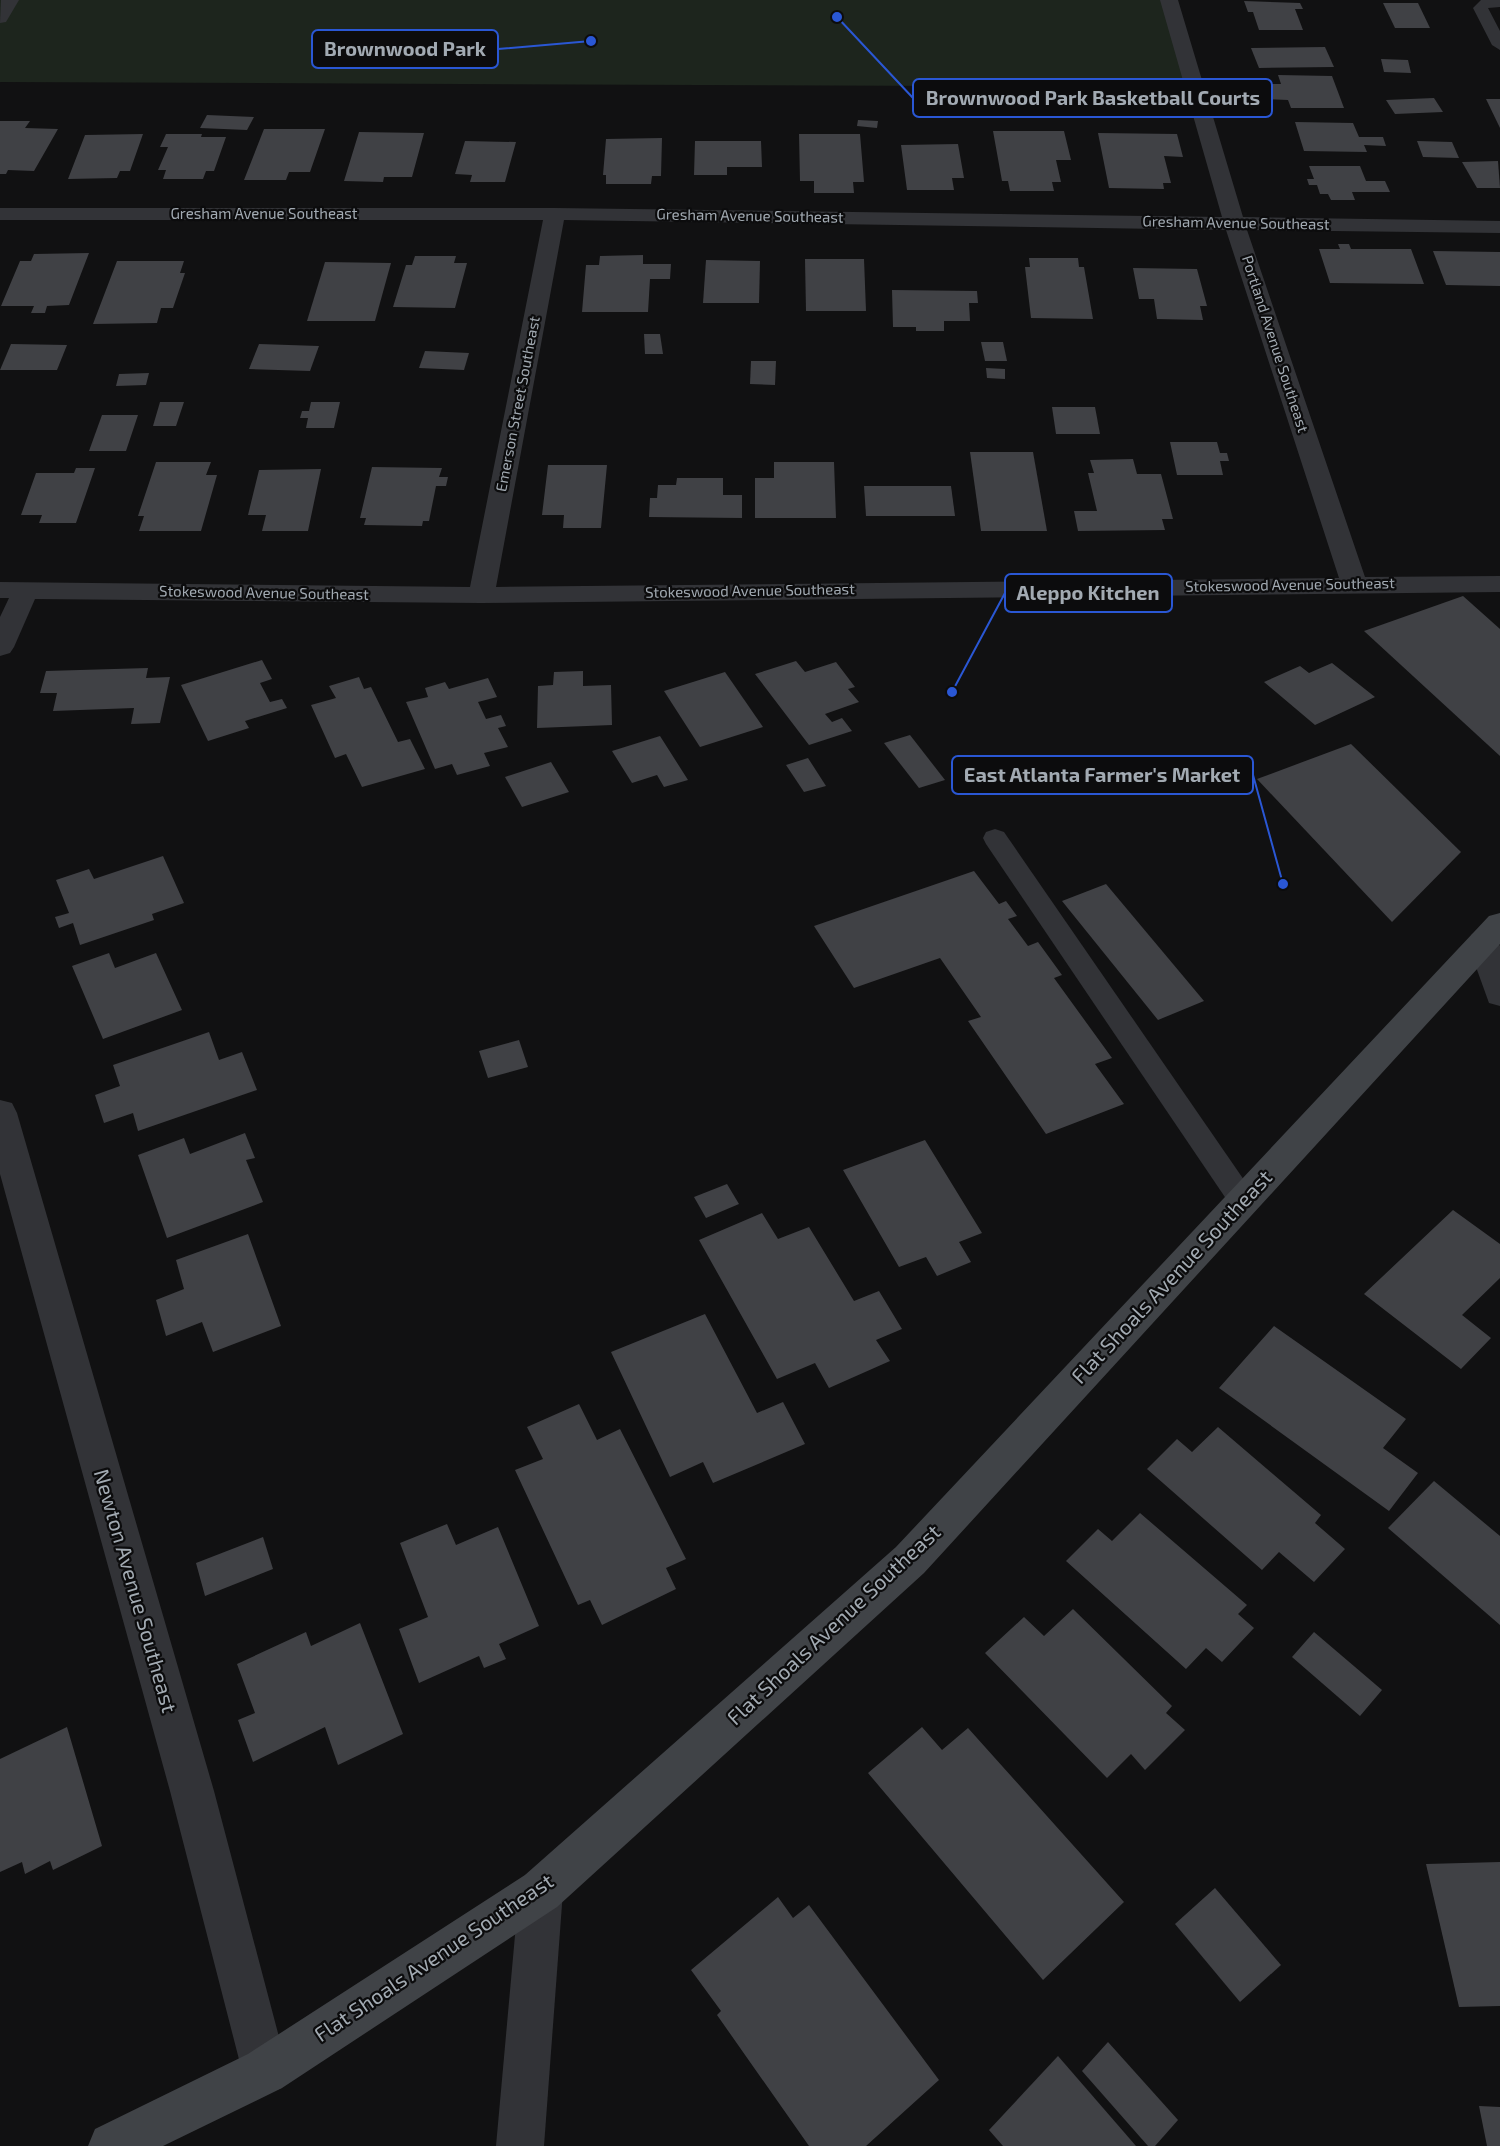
<svg xmlns="http://www.w3.org/2000/svg" width="1500" height="2146" font-family="'Exo 2',sans-serif">
<rect width="100%" height="100%" fill="#111112"/>
<!-- green -->
<path fill="#1d251d" d="M0 0H1170L1195 87 0 82Z"/>
<!-- building -->
<g fill="#404145">
<path d="M1244 1 1300 3 1303 9H1295L1303 30H1259L1253 12H1248Z"/>
<path d="M1383 3H1418L1430 28H1395Z"/>
<path d="M1325 47 1334 67 1259 68 1251 48Z"/>
<path d="M1381 59 1408 60 1411 73 1384 72Z"/>
<path d="M1278 75 1332 76 1344 108H1291L1288 100 1267 99 1262 84H1281Z"/>
<path d="M1434 98 1443 112 1395 114 1386 100Z"/>
<path d="M1486 99H1500V128Z"/>
<path d="M207 115 254 117 247 130 200 128Z"/>
<path d="M858 120 878 121 877 128 857 126Z"/>
<path d="M0 121H30L25 128 58 129 34 171 8 170 6 174H0Z"/>
<path d="M1295 122 1353 123 1359 137H1383L1386 146 1364 145 1367 152 1304 151Z"/>
<path d="M264 129H325L310 172H289L286 180H244Z"/>
<path d="M993 131H1064L1071 160H1056L1061 182H1052L1054 191H1010L1008 181H1002Z"/>
<path d="M359 132 424 133 412 177H384L383 182 344 181Z"/>
<path d="M1098 133 1177 134 1183 157 1164 156 1171 183H1163L1164 189 1109 188Z"/>
<path d="M143 134 130 171H120L117 178 68 179 85 135Z"/>
<path d="M166 134H202L201 137H226L214 171H206L203 179H163L166 170H158L168 147H160Z"/>
<path d="M799 134H860L864 182H853L854 193H814V181H800Z"/>
<path d="M662 138 661 176H652L651 184H606V175H603L606 139Z"/>
<path d="M465 141 516 142 505 182H470L472 175 455 174Z"/>
<path d="M695 141H761L762 167H727V175H694Z"/>
<path d="M1417 141 1452 142 1459 158 1423 157Z"/>
<path d="M958 144 964 178H952L954 190H907L901 145Z"/>
<path d="M1498 161 1500 188H1477L1462 162Z"/>
<path d="M1309 166H1360L1366 181H1385L1390 192H1352L1355 200H1331L1328 194H1320L1317 185H1309L1307 179H1314Z"/>
<path d="M1338 244H1349L1351 249H1411L1424 284 1330 283 1319 249H1340Z"/>
<path d="M1433 251 1500 252V286L1446 285Z"/>
<path d="M89 253 69 305 47 306 45 313H31L34 306H1L20 261H31L34 254Z"/>
<path d="M643 255V264H671L670 279H650L648 312H582L586 265H599L600 256Z"/>
<path d="M415 256H456L454 263H467L455 308 393 307 406 265H412Z"/>
<path d="M1029 258H1078L1079 267H1084L1093 319 1031 318 1025 267H1030Z"/>
<path d="M805 259H864L866 311H806Z"/>
<path d="M706 260 760 261 759 303H703Z"/>
<path d="M117 261H184L180 273H185L173 308H161L157 323 93 324Z"/>
<path d="M325 262 391 263 375 321H307Z"/>
<path d="M1133 268 1197 269 1207 306H1200L1203 320 1157 319 1154 299H1139Z"/>
<path d="M892 290 977 291 978 303H969L970 321H944V331H916V327H893Z"/>
<path d="M644 334H660L663 354H645Z"/>
<path d="M981 342H1003L1007 361H985Z"/>
<path d="M11 344 67 345 57 370H0Z"/>
<path d="M259 344 319 346 310 371 249 369Z"/>
<path d="M425 351 469 353 464 370 419 368Z"/>
<path d="M751 361H776L775 385 750 384Z"/>
<path d="M986 368 1005 369V379L987 378Z"/>
<path d="M149 373 146 385 116 386 119 374Z"/>
<path d="M160 402H184L176 426H153Z"/>
<path d="M311 402H340L334 428H306L308 418H300L302 411H309Z"/>
<path d="M1052 407H1095L1100 434H1056Z"/>
<path d="M102 415H138L126 451H89Z"/>
<path d="M1170 442H1217L1220 453H1227L1229 461H1220L1223 475H1177Z"/>
<path d="M970 452H1033L1047 531H981Z"/>
<path d="M1133 459 1137 474H1161L1173 519H1162L1165 530 1078 531 1074 511H1097L1088 473H1094L1090 460Z"/>
<path d="M156 462H211L206 475H217L201 531H139L144 516H138Z"/>
<path d="M774 462H834L836 518H755V478H774Z"/>
<path d="M548 465H607L601 528H563L564 515H542Z"/>
<path d="M372 467 442 468 439 477H448L446 486H436L429 521H423L422 526 364 525 366 518H360Z"/>
<path d="M76 468H95L76 523H39L42 515H21L36 473H74Z"/>
<path d="M321 469 308 531H262L266 515H248L259 470Z"/>
<path d="M677 478H723V495H742V518L649 517 650 498H657L658 485H676Z"/>
<path d="M864 486H951L955 516H866Z"/>
<path d="M1463 596 1500 629V756L1364 631Z"/>
<path d="M262 660 272 679 260 683 270 702 282 699 287 708 245 721 249 728 208 741 181 685Z"/>
<path d="M796 661 805 672 836 662 855 687 848 689 859 702 825 714 832 722 842 718 852 731 809 745 755 674Z"/>
<path d="M1332 663 1375 697 1315 725 1264 682 1300 666 1309 673Z"/>
<path d="M148 668 146 678 170 677 160 723 131 724 134 708 53 711 57 693H40L46 671Z"/>
<path d="M583 671V686L611 685 612 725 537 728 538 686 553 685 554 672Z"/>
<path d="M725 672 763 727 700 747 664 691Z"/>
<path d="M359 677 364 689 371 687 398 742 410 739 425 769 362 787 346 754 335 758 311 705 336 698 329 686Z"/>
<path d="M488 678 497 697 478 702 486 719 501 715 506 726 498 728 508 747 484 753 490 766 457 775 452 764 435 769 406 702 428 697 425 688 445 682 449 689Z"/>
<path d="M910 735 945 780 919 788 884 743Z"/>
<path d="M660 736 688 780 664 787 657 775 632 783 612 751Z"/>
<path d="M1351 744 1461 852 1392 922 1257 779Z"/>
<path d="M808 758 826 786 804 792 786 765Z"/>
<path d="M551 762 569 792 522 807 505 777Z"/>
<path d="M163 856 184 903 152 914 154 920 80 945 73 923 59 928 55 917 69 913 56 880 89 869 94 879Z"/>
<path d="M974 871 999 904 1006 901 1017 916 1008 919 1028 946 1038 942 1062 975 1054 978 1112 1058 1095 1064 1124 1104 1046 1134 968 1021 981 1017 940 958 854 988 814 926Z"/>
<path d="M1106 884 1204 1001 1158 1020 1062 901Z"/>
<path d="M109 953 115 968 156 953 182 1010 103 1039 72 966Z"/>
<path d="M209 1032 219 1060 242 1052 257 1090 138 1131 133 1113 104 1123 95 1095 120 1086 113 1065Z"/>
<path d="M519 1040 528 1067 488 1078 479 1051Z"/>
<path d="M245 1133 255 1158 246 1160 263 1202 167 1238 138 1155 184 1138 190 1154Z"/>
<path d="M925 1140 982 1233 959 1242 971 1262 937 1276 926 1257 899 1267 843 1170Z"/>
<path d="M727 1184 739 1204 706 1218 694 1197Z"/>
<path d="M1453 1210 1500 1244V1278L1462 1315 1491 1338 1461 1369 1364 1294Z"/>
<path d="M762 1213 778 1239 809 1227 854 1301 879 1291 902 1329 876 1340 890 1361 829 1388 815 1363 777 1379 699 1240Z"/>
<path d="M248 1234 281 1326 213 1352 202 1322 166 1336 156 1300 184 1289 176 1260Z"/>
<path d="M705 1314 757 1413 783 1402 805 1444 713 1483 703 1462 670 1477 611 1352Z"/>
<path d="M1274 1326 1406 1419 1383 1448 1418 1473 1389 1511 1219 1388Z"/>
<path d="M579 1404 597 1440 620 1429 686 1559 666 1568 676 1589 602 1625 590 1600 578 1605 515 1470 543 1459 527 1427Z"/>
<path d="M1218 1427 1321 1515 1315 1523 1345 1549 1314 1582 1279 1552 1262 1570 1147 1469 1177 1439 1192 1452Z"/>
<path d="M1434 1481 1500 1536V1625L1388 1528Z"/>
<path d="M1140 1513 1247 1605 1238 1614 1254 1628 1222 1662 1206 1648 1186 1669 1066 1561 1098 1529 1112 1541Z"/>
<path d="M447 1524 456 1545 498 1527 539 1626 499 1644 506 1659 484 1668 479 1656 419 1683 399 1629 428 1617 400 1543Z"/>
<path d="M263 1537 273 1569 205 1596 196 1563Z"/>
<path d="M1073 1609 1172 1706 1166 1713 1185 1730 1145 1770 1131 1754 1107 1778 985 1653 1024 1617 1044 1636Z"/>
<path d="M360 1623 403 1734 338 1765 325 1727 253 1762 238 1720 255 1713 237 1664 306 1632 311 1646Z"/>
<path d="M1314 1632 1382 1690 1360 1716 1292 1657Z"/>
<path d="M67 1727 102 1846 53 1870 50 1861 25 1874 22 1862 0 1872V1759Z"/>
<path d="M922 1727 942 1750 968 1728 1124 1902 1043 1980 868 1773Z"/>
<path d="M1500 1862V2006L1459 2007 1426 1864Z"/>
<path d="M1215 1888 1281 1965 1240 2002 1175 1924Z"/>
<path d="M778 1897 793 1918 809 1905 939 2080 866 2146H809L717 2015 721 2011 691 1970Z"/>
<path d="M1108 2042 1178 2120 1155 2146H1148L1082 2071Z"/>
<path d="M1058 2056 1136 2146H1003L989 2130Z"/>
<path d="M1479 2106 1500 2107V2146H1487Z"/>
</g>
<g fill="none" stroke-linecap="round" stroke-linejoin="round">
<!-- lane -->
<g fill="#323337" fill-rule="evenodd">
<path d="M1481 0H1500V7L1488 8 1500 31V50L1492 45 1473 8Z"/>
<path d="M995 829 1004 832 1253 1193 1257 1201 1253 1209 1243 1213 1233 1209 986 844 983 838 986 832Z"/>
</g>
<!-- street -->
<g fill="#323337" fill-rule="evenodd">
<path d="M1 0H19L6 22 0 23Z"/>
<path d="M1160 0H1178L1243 217 1500 221V233L1247 230 1365 577 1500 576V592L481 603 35 599 14 647 10 653 0 656V617L9 598H0V582L470 587 543 220H0V208H555L1222 217ZM564 220 1226 230 1339 578 496 587Z"/>
<path d="M1483 930 1494 934 1500 946V1006L1489 1003 1467 942 1472 934Z"/>
<path d="M0 1100 12 1103 17 1113 214 1791 288 2071 282 2088 265 2094 248 2088 242 2071 170 1791 0 1174Z"/>
<path d="M541 1869 557 1875 563 1891 544 2146H496L519 1891 525 1875Z"/>
</g>
<!-- secondary -->
<path fill="#404347" fill-rule="evenodd" d="M1500 913V944L924 1573 557 1907 282 2088 163 2146H88L95 2129 248 2054 525 1875 896 1547 1489 916Z"/>
</g>
<g text-anchor="middle" stroke-width="4.5" stroke-linejoin="round" paint-order="stroke">
<!-- far-street labels -->
<g font-size="15" fill="#a2aab2" stroke="#0c0c0d">
<text x="264" y="219">Gresham Avenue Southeast</text>
<text transform="translate(750 216) rotate(1)" y="5">Gresham Avenue Southeast</text>
<text transform="translate(1236 223) rotate(1)" y="5">Gresham Avenue Southeast</text>
<text transform="translate(1275 344) rotate(72)" y="5">Portland Avenue Southeast</text>
<text transform="translate(518 404) rotate(-79)" y="5">Emerson Street Southeast</text>
<text transform="translate(1290 585) rotate(-1)" y="5">Stokeswood Avenue Southeast</text>
<text transform="translate(750 591) rotate(-1)" y="5">Stokeswood Avenue Southeast</text>
<text transform="translate(264 593) rotate(1)" y="5">Stokeswood Avenue Southeast</text>
</g>
<!-- near-street labels -->
<g font-size="21" fill="#a2aab2" stroke="#0c0c0d">
<text transform="translate(1172 1277) rotate(-47)" y="7">Flat Shoals Avenue Southeast</text>
<text transform="translate(135 1591) rotate(74)" y="7">Newton Avenue Southeast</text>
<text transform="translate(834 1625) rotate(-43)" y="7">Flat Shoals Avenue Southeast</text>
<text transform="translate(434 1958) rotate(-34)" y="7">Flat Shoals Avenue Southeast</text>
</g>
</g>
<!-- callouts -->
<path fill="none" stroke="#2a57d4" stroke-width="2" d="M591 41L498 49M837 17L913 98M952 692L1005 593M1283 884L1253 775"/>
<g fill="#2a57d4" stroke="#0c0c0d" stroke-width="2">
<circle cx="591" cy="41" r="6"/>
<circle cx="837" cy="17" r="6"/>
<circle cx="952" cy="692" r="6"/>
<circle cx="1283" cy="884" r="6"/>
</g>
<g fill="#0c0c0d" stroke="#2a57d4" stroke-width="2">
<rect x="312" y="30" width="186" height="38" rx="6"/>
<rect x="913" y="79" width="359" height="38" rx="6"/>
<rect x="1005" y="574" width="167" height="38" rx="6"/>
<rect x="952" y="756" width="301" height="38" rx="6"/>
</g>
<g font-size="20" text-anchor="middle" font-weight="bold" fill="#a2aab2">
<text x="405" y="56">Brownwood Park</text>
<text x="1093" y="105">Brownwood Park Basketball Courts</text>
<text x="1088" y="600">Aleppo Kitchen</text>
<text x="1102" y="782">East Atlanta Farmer's Market</text>
</g>
</svg>
